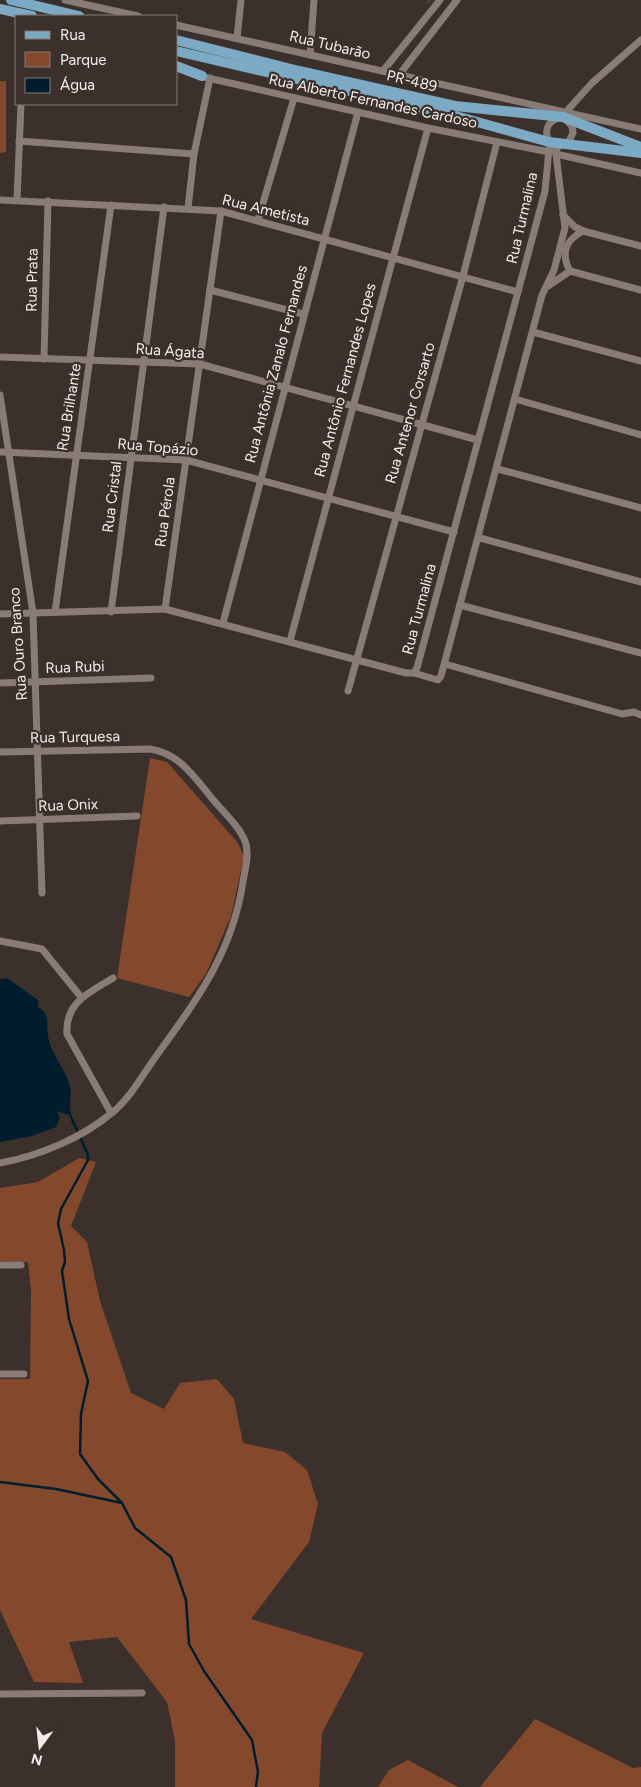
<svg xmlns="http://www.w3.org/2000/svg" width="641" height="1787" font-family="Figtree,sans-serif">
<rect width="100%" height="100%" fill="#3b302b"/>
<!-- green -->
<g fill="#84482d">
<path d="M0 81H6V152L0 153Z"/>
<path d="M150 758 167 762 238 843 244 857 231 916 206 974 189 997 117 978Z"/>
<path d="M79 1158 96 1162 71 1226 87 1242 100 1301 131 1393 164 1409 180 1383 217 1379 234 1399 243 1443 285 1452 307 1470 318 1504 309 1542 251 1619 364 1653 322 1733 319 1787H175V1741L167 1702 117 1637 69 1642 83 1683 34 1682 0 1610V1379H30L31 1290 28 1262 0 1261V1188L38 1182Z"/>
<path d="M535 1719 633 1768 641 1767V1787H480Z"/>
<path d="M408 1760 458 1787H378L389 1770Z"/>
</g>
<!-- water -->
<path fill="#001d2d" d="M7 978 38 1000V1007C52 1014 45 1027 49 1041 52 1055 67 1071 70 1087 73 1101 66 1105 74 1121L72 1122 69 1115 57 1111 60 1118 56 1127 32 1136 0 1142V979Z"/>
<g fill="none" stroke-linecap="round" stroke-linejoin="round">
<!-- stream -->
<g stroke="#001d2d" stroke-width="2.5">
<path d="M72 1119 88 1155V1160L61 1209 58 1223 64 1250 65 1262 62 1271 69 1319 88 1381 81 1414 80 1454 98 1479 122 1503 135 1528 171 1557 186 1600 189 1644 204 1671 252 1740 258 1772 256 1787"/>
<path d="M0 1482 56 1489 122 1503"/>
</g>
<!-- street-tunnel -->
<path stroke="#574c47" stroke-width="7" stroke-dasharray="7 3.5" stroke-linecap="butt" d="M429 0 430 1"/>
<!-- street -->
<g stroke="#897c77" stroke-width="7">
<path d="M65 0 138 16"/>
<path d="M176 25 641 129"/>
<path d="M237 38 241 0"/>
<path d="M310 55 314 0"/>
<path d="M383 71 440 0"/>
<path d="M399 75 457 0"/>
<path d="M199 76 428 128 549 152 569 141 573 133 572 126 563 117C549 119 543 129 549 142L557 147 556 154 565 228 554 270 542 295 441 676 438 680 414 673"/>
<path d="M564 114 592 83 641 40"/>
<path d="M19 141 194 154"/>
<path d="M556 154 641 173"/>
<path d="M0 200 221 211 518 292"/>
<path d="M17 200 21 104"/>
<path d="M188 208 194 154 210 78"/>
<path d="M563 215 575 227 583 231 641 246"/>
<path d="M258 220 294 98"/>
<path d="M583 231C566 240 560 253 570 271L641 290"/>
<path d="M548 286 570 271"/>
<path d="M210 290 303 314"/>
<path d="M533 332 641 361"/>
<path d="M0 357 200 364 478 440"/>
<path d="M44 359 48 201"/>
<path d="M0 395 33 613 42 893"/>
<path d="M515 399 641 435"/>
<path d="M0 452 186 460 454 532"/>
<path d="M498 469 641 508"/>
<path d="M480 538 641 582"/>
<path d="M460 605 641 653"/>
<path d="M165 609 221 211"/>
<path d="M55 612 111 205"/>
<path d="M111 612 164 207"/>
<path d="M0 614 165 609 406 673H414L417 668 545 191 549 149"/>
<path d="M223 623 358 112"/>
<path d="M290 641 428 128"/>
<path d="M445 664 622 714 634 712 641 715"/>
<path d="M0 683 151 678"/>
<path d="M348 691 463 276 497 142"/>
<path d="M0 752 150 749C178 753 193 775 210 796 221 810 241 827 246 844 249 857 245 869 243 882 232 953 198 998 157 1055 143 1074 131 1097 113 1112 82 1138 39 1156 0 1163"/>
<path d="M0 821 137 816"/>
<path d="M0 941 42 949 81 997"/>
<path d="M111 1113 67 1034C65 1002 89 993 113 978"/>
<path d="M0 1265H21"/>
<path d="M0 1374H24"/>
<path d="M0 1694 142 1693"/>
</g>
<!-- primary -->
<g stroke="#7ca9c3" stroke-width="10">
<path d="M11 0 79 16"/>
<path d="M0 9 32 16"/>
<path d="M176 40 299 71 455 106 563 117 641 147"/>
<path d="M176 51 452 115 549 142 641 153"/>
<path d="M176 66 202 76"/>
</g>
</g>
<g text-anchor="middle" stroke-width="4.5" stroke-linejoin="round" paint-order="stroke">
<!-- street labels -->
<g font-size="15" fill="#f3ece8" stroke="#3b302b">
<text transform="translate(330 45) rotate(13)" y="5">Rua Tubarão</text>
<text transform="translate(412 81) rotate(13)" y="5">PR-489</text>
<text transform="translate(373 101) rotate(12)" y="5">Rua Alberto Fernandes Cardoso</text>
<text transform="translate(266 210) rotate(14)" y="5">Rua Ametista</text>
<text transform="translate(522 218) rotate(-77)" y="5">Rua Turmalina</text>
<text transform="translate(32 280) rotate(-89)" y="5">Rua Prata</text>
<text transform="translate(170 351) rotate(4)" y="5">Rua Ágata</text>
<text transform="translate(276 364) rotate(-75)" y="5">Rua Antônia Zanalo Fernandes</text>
<text transform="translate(345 380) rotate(-75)" y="5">Rua Antônio Fernandes Lopes</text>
<text transform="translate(69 407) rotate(-81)" y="5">Rua Brilhante</text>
<text transform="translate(410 413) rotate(-74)" y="5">Rua Antenor Corsarto</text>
<text transform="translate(158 447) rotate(5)" y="5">Rua Topázio</text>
<text transform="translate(112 497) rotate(-83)" y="5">Rua Cristal</text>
<text transform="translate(165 512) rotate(-82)" y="5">Rua Pérola</text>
<text transform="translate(419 609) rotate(-75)" y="5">Rua Turmalina</text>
<text transform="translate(18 644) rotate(-94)" y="5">Rua Ouro Branco</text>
<text transform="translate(75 667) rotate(-2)" y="5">Rua Rubi</text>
<text transform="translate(75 737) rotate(-1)" y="5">Rua Turquesa</text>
<text transform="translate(68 805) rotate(-2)" y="5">Rua Onix</text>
</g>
</g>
<!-- legend -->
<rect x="15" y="15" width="162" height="90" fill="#3b302b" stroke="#857b77"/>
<rect x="25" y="31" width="25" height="8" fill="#7ca9c3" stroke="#857b77"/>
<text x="60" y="40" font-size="15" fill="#f3ece8">Rua</text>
<rect x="25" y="52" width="25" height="15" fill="#84482d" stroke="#857b77"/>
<text x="60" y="65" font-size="15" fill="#f3ece8">Parque</text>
<rect x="25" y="78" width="25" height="15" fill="#001d2d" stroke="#857b77"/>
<text x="60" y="90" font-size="15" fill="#f3ece8">Água</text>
<!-- north arrow -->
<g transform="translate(40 1747) rotate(195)" stroke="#3b302b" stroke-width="4" paint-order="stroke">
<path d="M0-4L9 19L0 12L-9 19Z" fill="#f3ece8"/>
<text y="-8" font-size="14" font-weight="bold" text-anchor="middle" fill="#f3ece8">N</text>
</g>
</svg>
